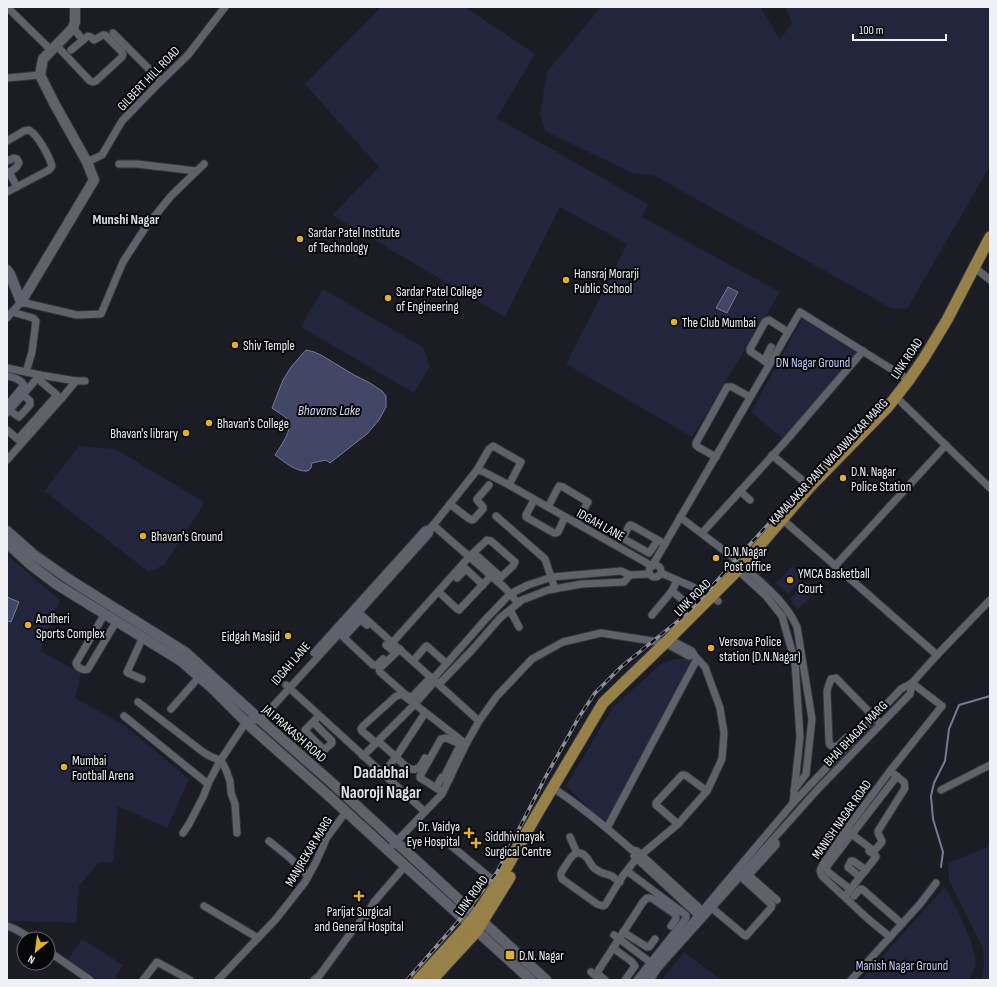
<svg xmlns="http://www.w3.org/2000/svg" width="997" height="987" font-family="'Sofia Sans Condensed',sans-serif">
<rect width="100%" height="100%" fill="#1b1c24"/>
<!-- green -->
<g fill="#22253b">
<path d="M381 7H465L535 54 497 118 648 204 642 217 780 292 692 437 566 364 627 244 560 207 505 317 332 215 379 167 305 84Z"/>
<path d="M601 7H760L780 40 792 23 785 7H990V166L907 309 891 308 655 176 632 173 545 131 540 114 547 72Z"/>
<path d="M323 289 423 347 430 366 414 393 301 327Z"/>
<path d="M802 319 863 351 784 440 751 412Z"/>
<path d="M79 446 115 449 204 502 202 507 164 565 149 572 44 491Z"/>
<path d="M7 555 60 600 40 651 81 673 75 698 124 725 189 779 167 828 118 806 113 862 98 863 79 886 76 923 17 921 7 922Z"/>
<path d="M792 566 804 578 788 594 776 583Z"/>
<path d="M807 582 816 591 798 609 789 600Z"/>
<path d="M675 659H690L692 661 606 825 566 786 613 707 661 664Z"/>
<path d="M990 846V980H982L984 964 983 949 949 880 948 863Z"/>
<path d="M945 887 958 911 972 944 976 965 969 980H861Z"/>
<path d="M82 939 123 965 115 977 120 980H98L68 960Z"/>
<path d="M684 952 721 980H662Z"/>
</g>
<!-- water -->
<g fill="#424767" stroke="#767a92">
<path d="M728 287 738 292 727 313 716 308Z"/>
<path d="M306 350 314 352 321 355 354 375 370 383 382 391 386 396V407L379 420 367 434 335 459 330 463 326 460 312 463 311 468 308 471C295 472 285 462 275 455 280 447 294 428 288 420 284 415 277 412 272 408L283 380 291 367Z"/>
<path d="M7 597 19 602 11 622 7 621Z"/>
</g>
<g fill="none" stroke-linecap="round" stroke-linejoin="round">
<!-- stream -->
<path stroke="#767a92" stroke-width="2" d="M941 867 943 852 933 819 931 796 934 783 945 761 949 729 959 705 990 696"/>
<!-- street casing -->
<g stroke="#35363c" stroke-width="9">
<g id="street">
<path d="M7 7 52 51"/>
<path d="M113 33 161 81"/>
<path d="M57 46 90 81 93 82 96 81 122 57 123 54 122 52 105 35H103L94 40 91 37 88 36 83 40 73 28"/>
<path d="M71 50 83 40"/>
<path d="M7 78 40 75"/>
<path d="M7 141 24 131 29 130C38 135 49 156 52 166L49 170 7 192"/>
<path d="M7 161 14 158 17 159 19 163C17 168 12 171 7 173"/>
<path d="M87 162 102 155 122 121 156 86 188 55 225 7"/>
<path d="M119 164H137L196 171"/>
<path d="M9 172 17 187"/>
<path d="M974 267 990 280"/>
<path d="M12 312 33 318 36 321 32 352 26 372"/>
<path d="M7 318 21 302 77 315 101 314 123 262 145 228 171 196 204 164"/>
<path d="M764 361 771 347"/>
<path d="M769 364 750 351V349L765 322 769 320 788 332"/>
<path d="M7 368 40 375 76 381H85"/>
<path d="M7 376C13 377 21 380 24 385L7 406"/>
<path d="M896 397 990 488"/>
<path d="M9 410 19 417 30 405V401L23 395"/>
<path d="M7 413 40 375"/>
<path d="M7 430 21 442"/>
<path d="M18 439 57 395 37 378"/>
<path d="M772 455 802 480"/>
<path d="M716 457 698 447 696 445V443L726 389 727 387H732L750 397"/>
<path d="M7 460 61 399 76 381"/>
<path d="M477 470 489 449 493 446 521 462 509 485"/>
<path d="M740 491 750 500"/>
<path d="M534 500 526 515V517L554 533H556L558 532 565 517"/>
<path d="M450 504 468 518 472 520 474 519 483 509V507L477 500V499L489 485"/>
<path d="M548 507 559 486 563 487 588 502 576 523"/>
<path d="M496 516 545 559 555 589"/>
<path d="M680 517 743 565"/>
<path d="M433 525 504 587 518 603"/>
<path d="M702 533 784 443 863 351"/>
<path d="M658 540 649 553 624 539 623 538 629 526 630 525 633 526 665 544"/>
<path d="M474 553 501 577"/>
<circle cx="655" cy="571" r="6"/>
<path d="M835 566 946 445"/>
<path d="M748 570C766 587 787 604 797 627L812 719 806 774 794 790"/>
<path d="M661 573 693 587 718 601"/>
<path d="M743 575 766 596 782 616 795 662 800 737 793 803"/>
<path d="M457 578 466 569 483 585"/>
<path d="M672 591 684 601"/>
<path d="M439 592 456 608 459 610 491 576"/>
<path d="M356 610 479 721"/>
<path d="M510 610 519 627"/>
<path d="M104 615 76 663C77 668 84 671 88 669L116 622"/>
<path d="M652 615 672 591 677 580"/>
<path d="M339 633 373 665H377L383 659"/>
<path d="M344 637 359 621H362L367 625"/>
<path d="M392 643 469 557 487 540 491 541 515 562 513 566 497 581"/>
<path d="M386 645 392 650"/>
<path d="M400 649 380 668 379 670 380 672 406 695 411 697 413 696 431 677"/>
<path d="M314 653 425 530 431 528"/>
<path d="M937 655 990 600"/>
<path d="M413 661 426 646H427L446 663"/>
<path d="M142 679 128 673 127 672 143 637"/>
<path d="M433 679 485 620 510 594 528 585 552 577 621 571 630 575 649 574"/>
<path d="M439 684 472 650 500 618 522 600 548 590 582 584 624 582 630 575"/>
<path d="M286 685 424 811"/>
<path d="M138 702 203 752C209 756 214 759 221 760L226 770 230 781 231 793 235 804 237 833"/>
<path d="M171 709 199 677"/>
<path d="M124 716 208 784"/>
<path d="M313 722 332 741V743L325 749H323L305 731V730L319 716"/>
<path d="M378 741 396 757 425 713"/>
<path d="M376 743 362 731 361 729 363 726 395 697 401 694 403 695 466 744"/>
<path d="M851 743 846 738 839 745 834 747 830 745 829 742 827 691 828 687 831 679 836 678 878 721"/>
<path d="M363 756 415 704 435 681"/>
<path d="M383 774 396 757C400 761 410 772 416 769 420 768 423 762 425 758"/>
<path d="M451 776 446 773 458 749 463 750"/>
<path d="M436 788 442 777 449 780"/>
<path d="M553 788C581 806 607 828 632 850L637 851 705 913"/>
<path d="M941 790 990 765"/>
<path d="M443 792 420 778V776L441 739 446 738 462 745"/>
<path d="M678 824 656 805V803L682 775H685L707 791"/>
<path d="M607 828 697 659"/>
<path d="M846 830 874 851 882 842V841L878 833V831L905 788 904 782 890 771"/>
<path d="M183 833 189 824 203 797 209 782 220 761 246 722 248 720H258L264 716 359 612 429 534 431 528 477 470 484 472 509 485 652 566 800 312 909 380"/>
<path d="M852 834 897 776"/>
<path d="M850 836 827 866V869L828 872 850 889"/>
<path d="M570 837 577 853"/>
<path d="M269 841 290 858 308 876"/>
<path d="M449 844 500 886"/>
<path d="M393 845 442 794 466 744 479 721 497 696 532 659 563 642 601 633 665 643 689 656 694 655"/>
<path d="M634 856 701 918"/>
<path d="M627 871 686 915V918L684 921 637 980"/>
<path d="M746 873 777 900"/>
<path d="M748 876 776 845V843L773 840"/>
<path d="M860 877 848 867 851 861H853L866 870"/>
<path d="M620 882C617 880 614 878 612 876 607 874 602 874 597 870 591 867 591 863 587 858 578 847 571 856 566 865 563 870 559 873 562 879L597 904 603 906 605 905 622 877 636 859 678 824 707 791 722 759 724 733 720 708 705 667 694 655 692 651 669 639"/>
<path d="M845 896 876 857V856L869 851"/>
<path d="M854 896 860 889H862L902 924"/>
<path d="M204 906 258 938"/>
<path d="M712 908 744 935 746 936 771 908 772 905 740 876"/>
<path d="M7 926 15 929 32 939"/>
<path d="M623 932 647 947H649L655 939"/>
<path d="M614 935 654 965"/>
<path d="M890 937 867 918 822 876 820 871 822 866 846 830 890 771 942 706 912 683"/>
<path d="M613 948 631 961 635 966 625 980"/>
<path d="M48 951 90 980"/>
<path d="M591 972 600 980"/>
<path d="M143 980 157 962 190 980"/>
<path d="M218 980 276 919 305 882 316 862 327 837 346 812"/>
<path d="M314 980 319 976 352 931 366 916 374 902 405 866"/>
<path d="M605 980 599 975 598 971C613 948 628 925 643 902L647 898H650L653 899 676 915V919L671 926"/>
<path d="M644 980 654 965 698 916 793 803 901 689 912 683"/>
<path d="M650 980 658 968 818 789 910 694 912 683 937 655 782 519"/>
<path d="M851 980 920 904 936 883"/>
</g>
</g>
<!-- secondary casing -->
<g stroke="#35363c" stroke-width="12">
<g id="secondary">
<path d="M7 270 10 274 21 302"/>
<path d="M21 302 94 180 87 162 54 103 40 75 43 59 73 28 75 22V7"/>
<path d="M7 531 34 555 70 580 185 652 257 717 331 782 546 980"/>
<path d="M7 543 31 565 56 584 181 661 212 688 252 728 330 797 391 853 531 980"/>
</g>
</g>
<!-- primary casing -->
<g stroke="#35363c" stroke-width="13">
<g id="primary">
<path d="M418 980 467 926 476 915 502 876 537 814 603 703 665 643 743 565 810 487 887 408 909 380 924 358 947 320 990 237"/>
<path d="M432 980 477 931 483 921 510 877"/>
</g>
</g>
<!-- street -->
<use href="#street" stroke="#5f616b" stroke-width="7"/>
<!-- secondary -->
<use href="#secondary" stroke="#5f616b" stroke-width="10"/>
<!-- primary -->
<use href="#primary" stroke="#988149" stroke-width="11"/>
<!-- rail casing -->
<g stroke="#8c8e94" stroke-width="3.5">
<path id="rail" d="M407 980 463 916 497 872 545 778 579 717 595 693 622 666 678 621 695 605 862 421"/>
</g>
<!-- rail -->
<use href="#rail" stroke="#07070a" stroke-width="2" stroke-dasharray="6" stroke-linecap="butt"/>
</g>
<!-- markers -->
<g fill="#e0b034" stroke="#07070a" stroke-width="1.5">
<circle cx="300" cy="239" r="4"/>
<circle cx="566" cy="280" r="4"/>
<circle cx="388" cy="298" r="4"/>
<circle cx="674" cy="322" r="4"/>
<circle cx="235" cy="345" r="4"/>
<circle cx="209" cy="423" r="4"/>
<circle cx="186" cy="433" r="4"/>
<circle cx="843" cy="478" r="4"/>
<circle cx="143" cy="536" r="4"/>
<circle cx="716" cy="558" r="4"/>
<circle cx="790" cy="580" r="4"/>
<circle cx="28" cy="625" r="4"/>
<circle cx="288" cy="636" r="4"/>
<circle cx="711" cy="648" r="4"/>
<circle cx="64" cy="767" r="4"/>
<path d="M467 827h4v4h4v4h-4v4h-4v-4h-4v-4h4z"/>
<path d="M474 837h4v4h4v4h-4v4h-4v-4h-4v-4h4z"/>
<path d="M357 890h4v4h4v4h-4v4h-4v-4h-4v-4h4z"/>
<rect x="505" y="950" width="10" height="10" rx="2"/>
</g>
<g text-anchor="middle" stroke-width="4" stroke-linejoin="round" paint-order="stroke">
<!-- street labels -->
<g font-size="13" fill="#eff1f6" stroke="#07070a">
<text transform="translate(148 78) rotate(-46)" y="5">GILBERT HILL ROAD</text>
<text transform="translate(906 358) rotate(-56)" y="5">LINK ROAD</text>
<text transform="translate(828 461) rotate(-47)" y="5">KAMALAKAR PANT WALAWALKAR MARG</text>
<text transform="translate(601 524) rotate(29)" y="5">IDGAH LANE</text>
<text transform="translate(692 597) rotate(-45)" y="5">LINK ROAD</text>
<text transform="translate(290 663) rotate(-49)" y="5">IDGAH LANE</text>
<text transform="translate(295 733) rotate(41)" y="5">JAI PRAKASH ROAD</text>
<text transform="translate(855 733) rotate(-46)" y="5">BHAI BHAGAT MARG</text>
<text transform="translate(841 819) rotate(-55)" y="5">MANISH NAGAR ROAD</text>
<text transform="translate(308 851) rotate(-59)" y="5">MANJREKAR MARG</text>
<text transform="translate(471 895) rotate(-54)" y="5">LINK ROAD</text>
</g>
<!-- poi labels -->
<g font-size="13" fill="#eff1f6" stroke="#07070a" text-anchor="start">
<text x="308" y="237">Sardar Patel Institute<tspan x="308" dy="15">of Technology</tspan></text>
<text x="574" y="278">Hansraj Morarji<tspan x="574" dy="15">Public School</tspan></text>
<text x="396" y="296">Sardar Patel College<tspan x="396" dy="15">of Engineering</tspan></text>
<text x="682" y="327">The Club Mumbai</text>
<text x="243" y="350">Shiv Temple</text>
<text x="217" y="428">Bhavan's College</text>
<text x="178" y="438" text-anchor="end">Bhavan's library</text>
<text x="851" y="476">D.N. Nagar<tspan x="851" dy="15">Police Station</tspan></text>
<text x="151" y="541">Bhavan's Ground</text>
<text x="724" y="556">D.N.Nagar<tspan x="724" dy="15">Post office</tspan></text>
<text x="798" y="578">YMCA Basketball<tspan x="798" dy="15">Court</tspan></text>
<text x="36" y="623">Andheri<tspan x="36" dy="15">Sports Complex</tspan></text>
<text x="280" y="641" text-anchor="end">Eidgah Masjid</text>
<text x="719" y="646">Versova Police<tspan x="719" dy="15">station (D.N.Nagar)</tspan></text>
<text x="72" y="765">Mumbai<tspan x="72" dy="15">Football Arena</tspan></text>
<text x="460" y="831" text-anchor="end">Dr. Vaidya<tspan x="460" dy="15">Eye Hospital</tspan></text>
<text x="485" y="841">Siddhivinayak<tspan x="485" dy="15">Surgical Centre</tspan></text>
<text x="359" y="916" text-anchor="middle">Parijat Surgical<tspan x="359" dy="15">and General Hospital</tspan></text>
<text x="519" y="960">D.N. Nagar</text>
</g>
<!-- park labels -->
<g font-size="13" fill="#c1c9f9" stroke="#07070a">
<text x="813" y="367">DN Nagar Ground</text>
<text x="902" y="970">Manish Nagar Ground</text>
</g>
<!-- neighbourhood labels -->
<g font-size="14" font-weight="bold" fill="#dddfeb" stroke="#07070a">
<text x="126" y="224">Munshi Nagar</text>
</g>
<!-- water labels -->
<g font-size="14" font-style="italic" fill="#d7dcf4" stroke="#07070a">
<text x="329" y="415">Bhavans Lake</text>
</g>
<!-- district labels -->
<g font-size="17" font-weight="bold" fill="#dddfeb" stroke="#07070a">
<text x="381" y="778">Dadabhai<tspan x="381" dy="20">Naoroji Nagar</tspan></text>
</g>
</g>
<!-- border -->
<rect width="997" height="987" fill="none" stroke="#eff1f6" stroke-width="16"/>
<!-- north arrow -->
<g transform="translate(36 951) rotate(209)"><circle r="19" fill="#07070a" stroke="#646568"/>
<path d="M0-3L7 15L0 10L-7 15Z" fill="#e0b034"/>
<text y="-6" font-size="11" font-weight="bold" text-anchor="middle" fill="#eff1f6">N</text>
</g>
<!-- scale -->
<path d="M853 34v6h93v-6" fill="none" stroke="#eff1f6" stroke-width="2"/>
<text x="859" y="34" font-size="12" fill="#eff1f6" stroke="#07070a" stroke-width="3" paint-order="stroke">100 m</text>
</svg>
